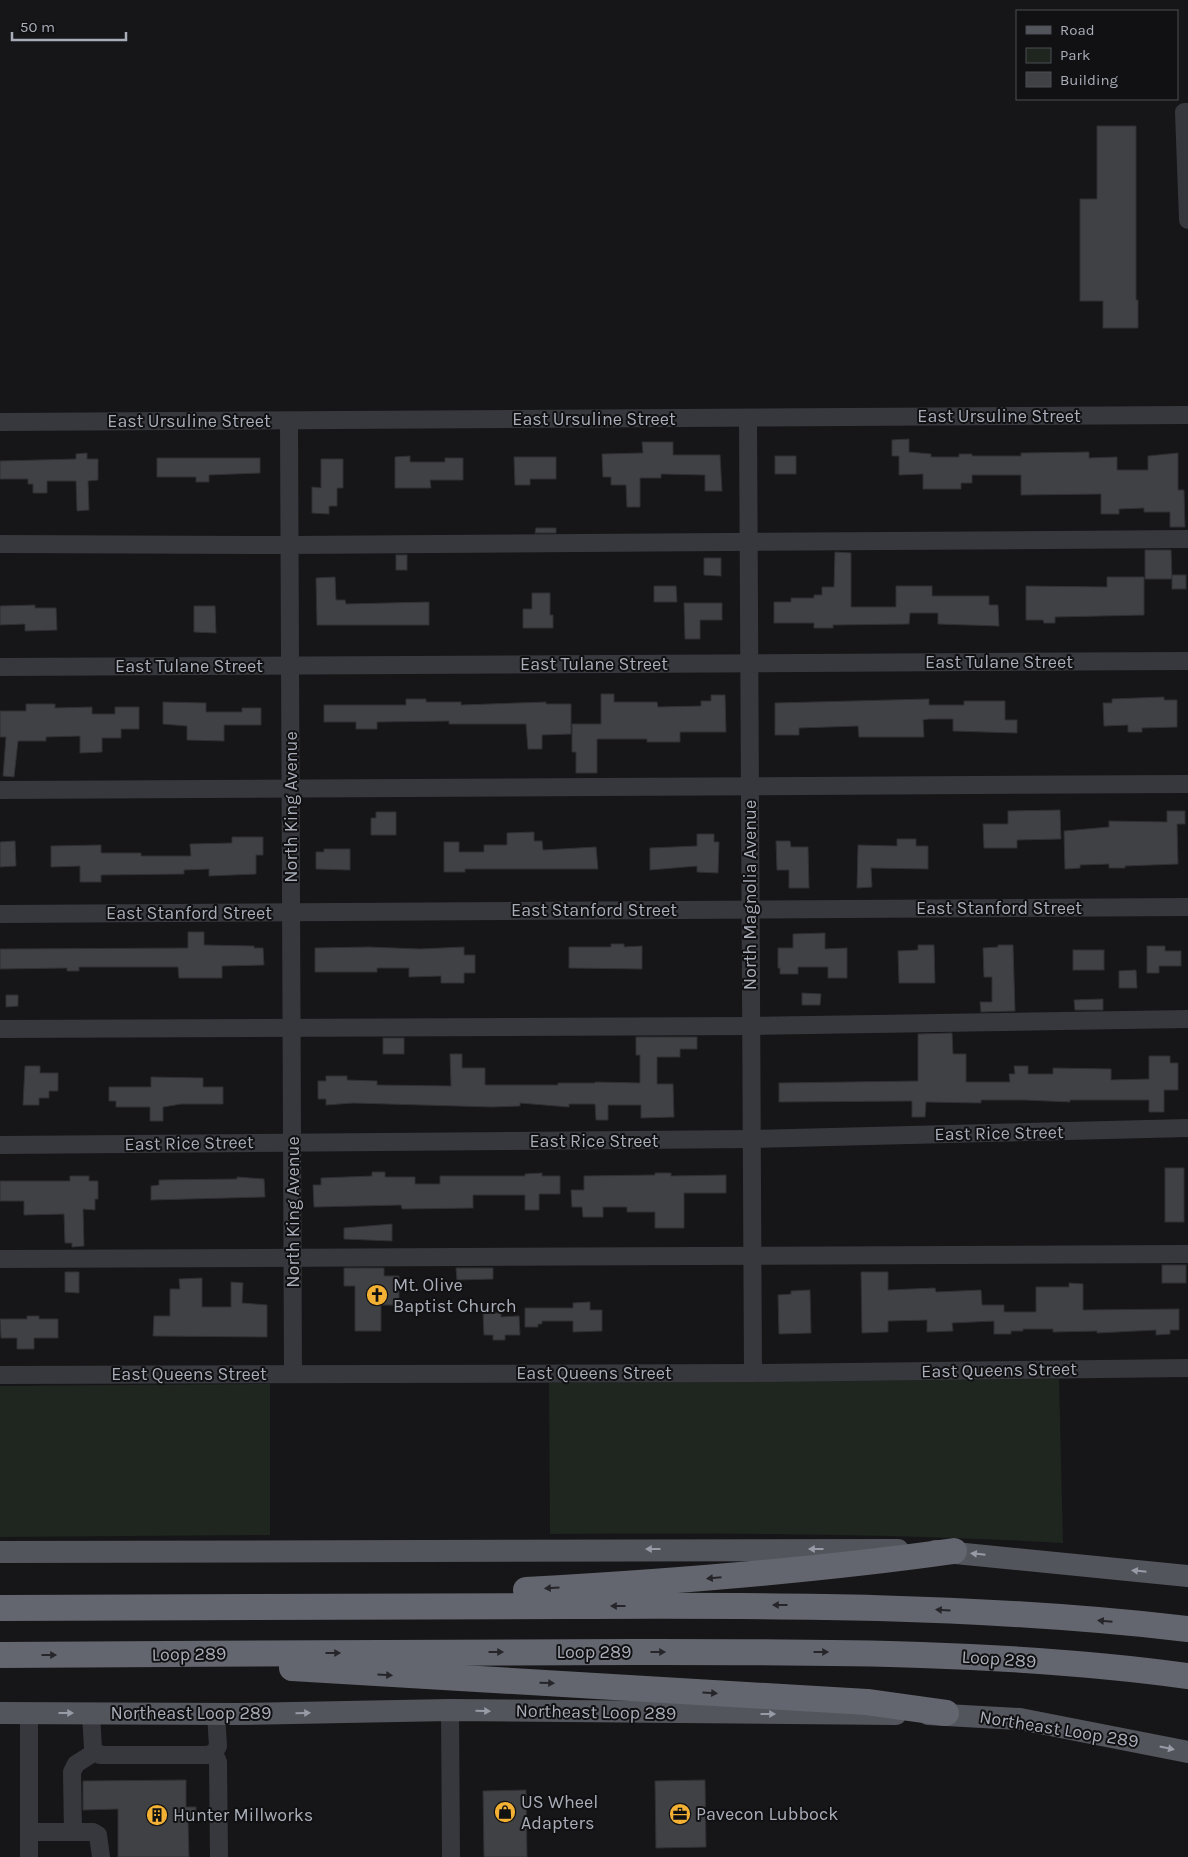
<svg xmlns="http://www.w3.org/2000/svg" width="1188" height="1857" font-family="Karla,sans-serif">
<rect width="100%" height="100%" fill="#161618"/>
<!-- green -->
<g fill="#1e261f">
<path d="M1059 1379 1063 1543C892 1533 721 1533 550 1534L549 1383Z"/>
<path d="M270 1384V1535L0 1537V1386Z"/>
</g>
<!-- building -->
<g fill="#404145" stroke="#303034">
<path d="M1097 126H1136V300H1138V328H1103V301H1080V199H1097Z"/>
<path d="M909 439V452L931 454V457H959V454H972V456H1021V453L1089 452V458L1117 457V470H1148V456L1178 453V490H1184L1185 527H1170V512H1144V508L1119 509V514H1101V494L1021 495V475H972V483H961V489H923V474L899 475V456H892V440Z"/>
<path d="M642 442H673V455H720L722 491H705V475L661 474V478H640V507H627L626 485H611V477H603L602 454 643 453Z"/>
<path d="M87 453V459H98V480L88 481 89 510 77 511 76 481H47V493H33V484H28V479H0V461L76 459V454Z"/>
<path d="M410 456V462H445V458H463V480H430L431 488H395V457Z"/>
<rect x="775" y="456" width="21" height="18"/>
<path d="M514 457H556V479H530V485H515Z"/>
<path d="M157 458H260V473L209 475V482H196V477H157Z"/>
<path d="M321 459H343V488H337V506H329V514L312 513V487L321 488Z"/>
<path d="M536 528H556V533H535Z"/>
<path d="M1145 550H1171L1172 579H1145Z"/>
<path d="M835 552 851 553V607H896V586H932V596H989V605H998L999 626 938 624V613H910L909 624 833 625V628H814V623H774V602H791V598H814V595H822V587H834Z"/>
<rect x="396" y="555" width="11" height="15"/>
<path d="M704 558H721V576L704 575Z"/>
<rect x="1172" y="575" width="14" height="14"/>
<path d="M335 577 336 600H345L346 604 429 602V625H317L316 578Z"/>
<path d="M1107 577H1144V615L1055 617V623H1044L1043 620H1026V586L1107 587Z"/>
<path d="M654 586H676L677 602H654Z"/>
<path d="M532 593H550V615H553V628H523V609H532Z"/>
<path d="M684 603H722V620H700V639H685Z"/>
<path d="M35 605V608H56L57 630 25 631V624L0 625V606Z"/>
<path d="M194 606H215L216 633 194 632Z"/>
<path d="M601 694H614V702H657L658 707 701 706V701H711V695H725L726 732H680V742H647V739H597V773H576V752H572V724H601Z"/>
<path d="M1164 697V700H1177V727L1142 728V732H1128V725L1104 726 1103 703H1112V699Z"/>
<path d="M406 699H426V702H461V705L546 702V704H571V734L542 735V749H528L526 724H449V721L377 722V729H356V722H324V705H406Z"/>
<path d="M929 699V705H964V701H1005V720H1017V733L953 731V719H929L923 720 924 737H859L858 726 799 728V735H775V703Z"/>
<path d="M163 702 206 703V712H242V708H261V725H224V741L187 740V726L163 724Z"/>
<path d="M26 704H55V708L92 707V714H115V707H139V729H121V738H102V752L80 753V736L46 737V741H18L14 777 3 776 6 737H0V711H26Z"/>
<path d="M1060 810 1061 839 1017 840V848H984L983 824H1008V811Z"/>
<path d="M1167 811H1185V824H1177L1178 864 1125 866V868H1109V864L1080 865V868L1065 869 1064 831 1109 827V821L1167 822Z"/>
<path d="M376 812H396V835H371V818H376Z"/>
<path d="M534 832V841H542L543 850 596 847 598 869H465V872H444V842H459V852H484V845H507V833Z"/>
<path d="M697 834H714V842H719L718 873 697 872V866L650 870V848L697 846Z"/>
<path d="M232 837H263V855H256V874L209 876V869L184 870V874L101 875V882H80V866L51 867V846L101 845V853H141V856H191L190 844 232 843Z"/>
<path d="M897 839H916V846H928V869L871 868 872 887 857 888 858 845 897 846Z"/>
<path d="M15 841 16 866 0 867V842Z"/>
<path d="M776 841H790L791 847H808L809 888H789V870H777Z"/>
<path d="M324 849H350V870L316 869V852H324Z"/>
<path d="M188 932H204V945L254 946V948H263L264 965 222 966V978H179L178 967H79V971H67V968L0 969V949L188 948Z"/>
<path d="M825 933V949L847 948V978H828V967H798V974H780V968H778V948H793V934Z"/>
<path d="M611 944H624V947L642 946V969L569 968V947H611Z"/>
<path d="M918 945H934L935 983H899L898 951 918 950Z"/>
<path d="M998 945H1013L1015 1011 981 1012 980 1002H992V977H984L983 948 998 947Z"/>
<path d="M1147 946H1165V951H1181V966H1159V973H1147Z"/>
<path d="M369 947 420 949 464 947V955H475V973H464V983H441V976L409 977V968H377V972H315V948Z"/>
<rect x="1073" y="950" width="31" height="20"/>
<path d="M1136 970 1137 988H1119V971Z"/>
<path d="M802 993 821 994 820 1005H802Z"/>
<path d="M6 995H18V1006L6 1007Z"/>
<path d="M1103 999V1010H1075L1074 1000Z"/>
<path d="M952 1033 953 1054H966V1082H1010L1009 1074H1015L1014 1066H1028V1074H1053V1068L1111 1069V1080L1149 1079V1056H1170V1063H1178V1090H1164V1112H1149V1100H1070V1102L1024 1100H981V1103L926 1102 925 1117H912V1101L779 1102V1083L918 1081V1034Z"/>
<path d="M636 1037H697V1049H680V1057H657V1084H673L674 1117 641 1118V1105H608V1120H596L595 1104H569V1107L520 1103V1106L492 1107 353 1103 326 1105V1099H318V1081H326V1076H347V1080L377 1081V1085L451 1086 450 1054H462V1068H485V1085H558V1083H595V1082L640 1083V1055H636Z"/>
<rect x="383" y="1038" width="21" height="16"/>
<path d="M25 1066H40V1073H58V1091H49V1098H39V1105H23Z"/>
<path d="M151 1077 203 1078V1087H223V1104H181L163 1107V1121H150V1107H116V1101H109V1087H151Z"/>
<rect x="1165" y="1168" width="19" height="54"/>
<path d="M372 1172H385V1177H415V1184H440V1176H525V1174L542 1173V1176H560V1194H539V1210H525V1195H473V1208L402 1209 401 1205 314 1207 313 1185H321V1178L372 1176Z"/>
<path d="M655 1173H671V1176L726 1175V1193H684V1228H655V1212H627V1207H603V1217H583L582 1207H572L571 1190H584V1176L655 1175Z"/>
<path d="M70 1176H89V1181H98V1199H95V1210L83 1209 84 1246 72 1247V1243H65L64 1214 24 1215V1201H0V1181H70Z"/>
<path d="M237 1177 264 1179 265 1197 151 1200V1186L159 1185V1180L237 1179Z"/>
<path d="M392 1224V1241L344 1239V1228Z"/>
<rect x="1162" y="1265" width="24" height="18"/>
<path d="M344 1268H384V1276H399V1305H381V1331H355V1286H344Z"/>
<path d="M456 1268H493V1279L457 1280Z"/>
<path d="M65 1272H79V1293L65 1292Z"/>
<path d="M861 1272H888V1290L935 1288 936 1292 981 1290 982 1305H1004V1312H1036V1287H1069V1283L1083 1284V1310L1179 1309V1330H1170V1334L1156 1335V1330L1097 1333V1331L1053 1332V1329H1023V1331H1011V1334H994V1321L952 1323 953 1331 927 1332V1320L888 1321V1332L862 1333Z"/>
<path d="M202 1278V1307H231V1282L243 1283 242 1303 267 1305V1337L153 1336 154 1316H170V1289H180L179 1279Z"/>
<path d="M810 1290 811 1333 779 1334 778 1295 791 1294V1291Z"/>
<path d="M590 1302V1310H602V1331L573 1332V1321H542V1324H538V1327H525V1308H573V1303Z"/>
<path d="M483 1313H501V1317L519 1316 520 1335H505V1340H493V1335H484Z"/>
<path d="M27 1316H39V1319H58V1338H34V1349H17V1338H1L0 1319H27Z"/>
<path d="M186 1780V1807H196V1821H188L189 1857H118V1809L83 1810V1781Z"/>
<path d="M705 1780 706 1847 656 1848 655 1781Z"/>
<path d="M526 1790 527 1857H484L483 1791Z"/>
</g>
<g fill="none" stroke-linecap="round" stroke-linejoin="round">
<!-- minor -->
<g stroke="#37383d" stroke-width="18">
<path d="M1188 112H1184L1188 220"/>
<path d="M748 418 753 1373"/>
<path d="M289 421 293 1374"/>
<path d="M0 422 1188 415"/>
<path d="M0 544 290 545 1188 539"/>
<path d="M0 667 1188 661"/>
<path d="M0 790C396 790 792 784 1188 784"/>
<path d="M0 914 1188 907"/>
<path d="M0 1029 751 1026 1188 1019"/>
<path d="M0 1145 752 1139 1188 1128"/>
<path d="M0 1259 1188 1254"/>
<path d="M0 1375 753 1373 1188 1368"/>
<path d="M450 1710 451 1857"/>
<path d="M91 1713 93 1749 100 1755H207L214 1753"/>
<path d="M216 1714 218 1746 214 1753 218 1762 219 1857"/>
<path d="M29 1832H93L98 1835 101 1857"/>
<path d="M73 1832 72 1772 76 1764 95 1752"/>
<path d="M29 1857V1713"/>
</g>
<!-- major -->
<g stroke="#53555c" stroke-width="22">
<path d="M935 1551 1188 1576"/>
<path d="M0 1552 898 1550"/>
<path d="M0 1713 237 1714 450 1710 896 1714"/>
<path d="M928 1714 1020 1719 1188 1752"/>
</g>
<!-- highway -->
<g stroke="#63666e" stroke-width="26">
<path d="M526 1590C670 1582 812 1571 954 1551"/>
<path d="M0 1608C189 1607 378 1607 568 1606 775 1605 982 1605 1188 1629"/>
<path d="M0 1655C211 1654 422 1652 633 1652 818 1652 1005 1651 1188 1676"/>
<path d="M292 1668 867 1702 946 1713"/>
</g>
</g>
<!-- one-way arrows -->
<defs><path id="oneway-solid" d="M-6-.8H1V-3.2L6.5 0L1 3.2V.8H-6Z" transform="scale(1.25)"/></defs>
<g fill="#979ba6">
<use href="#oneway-solid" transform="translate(653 1549) rotate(180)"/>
<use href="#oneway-solid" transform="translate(816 1549) rotate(180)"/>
<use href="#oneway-solid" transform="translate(978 1554) rotate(-174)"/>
<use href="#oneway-solid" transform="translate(1139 1571) rotate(-174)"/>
<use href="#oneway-solid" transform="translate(483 1711) rotate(1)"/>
<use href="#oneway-solid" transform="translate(66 1713)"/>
<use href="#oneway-solid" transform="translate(303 1713) rotate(-1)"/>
<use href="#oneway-solid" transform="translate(768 1714)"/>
<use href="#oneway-solid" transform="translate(1167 1748) rotate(12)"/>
</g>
<g fill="#26262a">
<use href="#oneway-solid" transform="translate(714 1578) rotate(175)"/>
<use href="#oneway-solid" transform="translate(552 1588) rotate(177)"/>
<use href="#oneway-solid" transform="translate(780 1605) rotate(180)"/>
<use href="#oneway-solid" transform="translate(618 1606) rotate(180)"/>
<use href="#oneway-solid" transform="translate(943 1610) rotate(-177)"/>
<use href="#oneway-solid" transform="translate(1105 1621) rotate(-175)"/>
<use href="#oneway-solid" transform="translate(496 1652)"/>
<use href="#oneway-solid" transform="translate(658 1652)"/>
<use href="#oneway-solid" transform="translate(821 1652)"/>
<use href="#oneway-solid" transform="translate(333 1653)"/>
<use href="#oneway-solid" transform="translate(49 1655)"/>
<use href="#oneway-solid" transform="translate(385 1675) rotate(3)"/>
<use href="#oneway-solid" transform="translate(547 1683) rotate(2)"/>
<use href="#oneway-solid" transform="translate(710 1693) rotate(4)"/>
</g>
<!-- icons -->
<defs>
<g id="church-disc" transform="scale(1.125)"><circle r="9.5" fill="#f2b134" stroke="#111113"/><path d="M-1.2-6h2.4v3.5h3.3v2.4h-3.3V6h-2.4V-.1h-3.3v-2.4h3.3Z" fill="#111"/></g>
<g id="shop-disc" transform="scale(1.125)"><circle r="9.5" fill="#f2b134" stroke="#111113"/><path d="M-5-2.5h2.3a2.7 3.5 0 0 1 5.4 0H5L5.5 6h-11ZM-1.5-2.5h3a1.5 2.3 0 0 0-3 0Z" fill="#111"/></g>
<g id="office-disc" transform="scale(1.125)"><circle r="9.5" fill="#f2b134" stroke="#111113"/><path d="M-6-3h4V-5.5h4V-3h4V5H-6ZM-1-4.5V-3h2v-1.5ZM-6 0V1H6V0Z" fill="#111"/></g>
<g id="building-disc" transform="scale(1.125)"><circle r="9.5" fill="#f2b134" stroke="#111113"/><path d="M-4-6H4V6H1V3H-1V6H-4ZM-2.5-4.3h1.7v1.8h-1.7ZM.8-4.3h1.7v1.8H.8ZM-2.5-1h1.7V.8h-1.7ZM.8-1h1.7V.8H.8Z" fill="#111"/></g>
</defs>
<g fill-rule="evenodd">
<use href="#church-disc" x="377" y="1295"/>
<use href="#shop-disc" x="505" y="1812"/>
<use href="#office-disc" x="680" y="1814"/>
<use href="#building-disc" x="157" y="1815"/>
</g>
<g text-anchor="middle" stroke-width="4" stroke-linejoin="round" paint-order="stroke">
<!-- street labels -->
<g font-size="18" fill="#a8adb8" stroke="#111113">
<text x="999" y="422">East Ursuline Street</text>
<text x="594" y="425">East Ursuline Street</text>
<text x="189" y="427">East Ursuline Street</text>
<text x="999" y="668">East Tulane Street</text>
<text x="594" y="670">East Tulane Street</text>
<text x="189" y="672">East Tulane Street</text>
<text transform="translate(291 807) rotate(-90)" y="6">North King Avenue</text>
<text transform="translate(750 895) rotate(-90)" y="6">North Magnolia Avenue</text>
<text x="999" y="914">East Stanford Street</text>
<text x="594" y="916">East Stanford Street</text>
<text x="189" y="919">East Stanford Street</text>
<text transform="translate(999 1133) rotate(-1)" y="6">East Rice Street</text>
<text x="594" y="1147">East Rice Street</text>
<text transform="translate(189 1143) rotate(-1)" y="6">East Rice Street</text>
<text transform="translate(293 1212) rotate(-90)" y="6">North King Avenue</text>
<text transform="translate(999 1370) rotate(-1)" y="6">East Queens Street</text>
<text x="594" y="1379">East Queens Street</text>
<text x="189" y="1380">East Queens Street</text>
<text x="594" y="1658">Loop 289</text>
<text transform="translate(189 1654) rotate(-1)" y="6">Loop 289</text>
<text transform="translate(999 1659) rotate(4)" y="6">Loop 289</text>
<text transform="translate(596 1712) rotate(1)" y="6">Northeast Loop 289</text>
<text x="191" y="1719">Northeast Loop 289</text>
<text transform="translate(1059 1729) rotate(9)" y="6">Northeast Loop 289</text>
</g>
<!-- poi labels -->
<g font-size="18" fill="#a8adb8" stroke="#111113" text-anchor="start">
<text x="393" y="1291">Mt. Olive<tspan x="393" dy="21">Baptist Church</tspan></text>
<text x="521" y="1808">US Wheel<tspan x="521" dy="21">Adapters</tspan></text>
<text x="696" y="1820">Pavecon Lubbock</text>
<text x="173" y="1821">Hunter Millworks</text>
</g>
</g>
<!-- legend -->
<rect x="1016" y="10" width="162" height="90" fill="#111113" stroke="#4d4f55"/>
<rect x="1026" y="26" width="25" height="8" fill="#53555c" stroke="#4d4f55"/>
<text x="1060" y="35" font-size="15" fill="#a8adb8">Road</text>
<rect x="1026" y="48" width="25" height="15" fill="#1e261f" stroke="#4d4f55"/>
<text x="1060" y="60" font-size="15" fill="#a8adb8">Park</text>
<rect x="1026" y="72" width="25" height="15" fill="#404145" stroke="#4d4f55"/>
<text x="1060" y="85" font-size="15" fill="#a8adb8">Building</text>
<!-- scale -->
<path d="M12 32v8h114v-8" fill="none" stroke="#a8adb8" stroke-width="2.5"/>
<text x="20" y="32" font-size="15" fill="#a8adb8" stroke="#111113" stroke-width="4" paint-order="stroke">50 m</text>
</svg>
